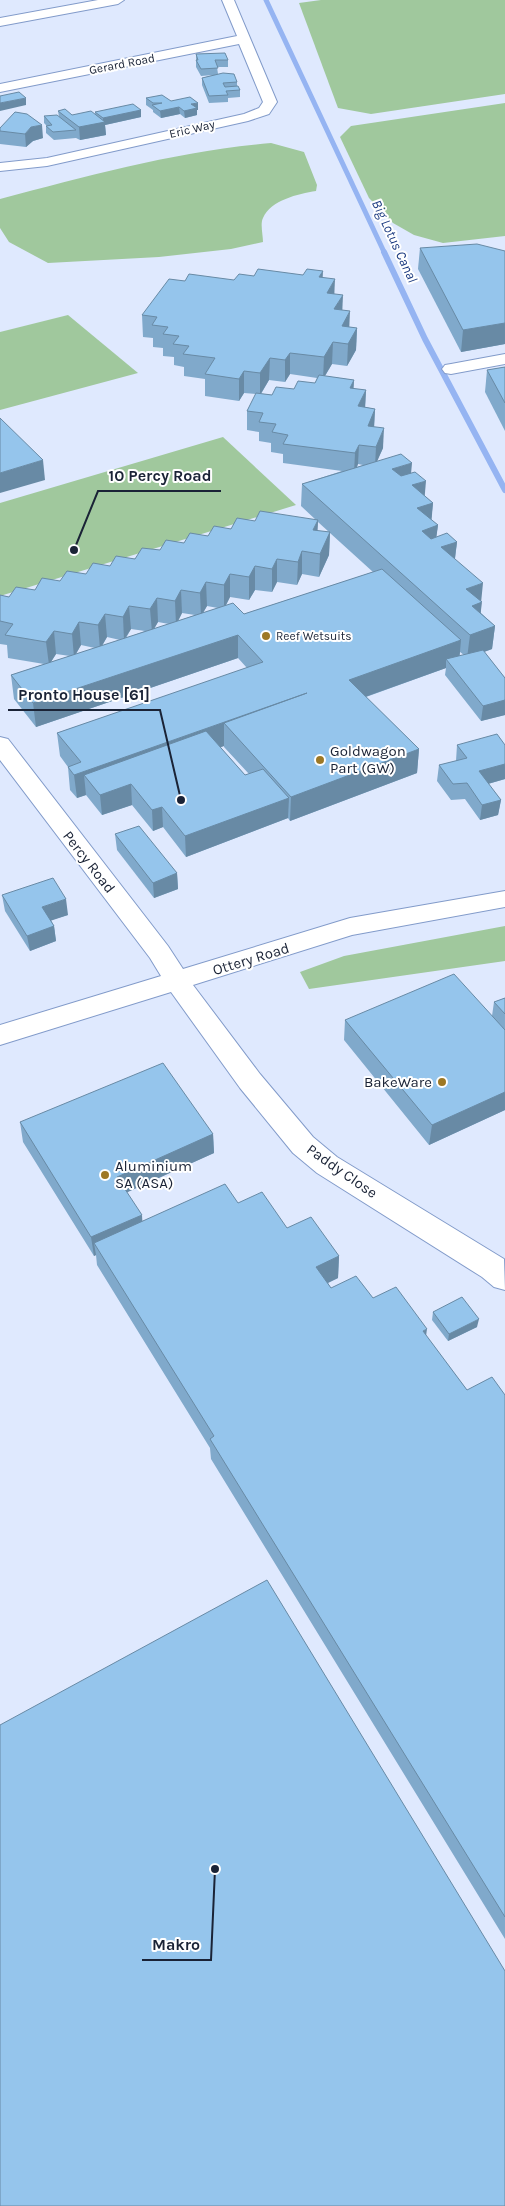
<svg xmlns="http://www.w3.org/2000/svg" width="505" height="2206" font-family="Karla,sans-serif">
<rect width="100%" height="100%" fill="#dfe9fe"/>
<!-- green -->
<g fill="#a0c89d">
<path d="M321 0H505V94L371 114 338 108 299 3Z"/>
<path d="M505 103V236L443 243 414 235 393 223 369 198 340 137 351 126Z"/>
<path d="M271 143 304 152 317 185 316 191C298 194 271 200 263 218 260 224 263 235 263 242L231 249 159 257 48 263 9 242 0 228V199C90 175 178 151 271 143Z"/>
<path d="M68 315 138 373 0 410V332Z"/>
<path d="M223 437 296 505 0 596V503Z"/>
<path d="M505 926V961L309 989 300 972 344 956Z"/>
</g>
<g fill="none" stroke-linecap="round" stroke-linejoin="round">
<!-- stream-far1 -->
<path stroke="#95b4f2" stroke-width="5" d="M266 0 385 254"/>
<!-- stream -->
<path stroke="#95b4f2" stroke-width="6" d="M384 252 425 339 505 490"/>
<!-- minor casing -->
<g stroke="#829bca" stroke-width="2">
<g id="minor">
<path d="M98 0H124L118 4 0 26V18Z"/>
<path d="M222 0H234L277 102 269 114 248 121 47 166 0 171V163L47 158 244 114 259 108 263 102 239 44 0 92V84L237 36Z"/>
<path d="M505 354V364L451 374 445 373 442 369 445 365 451 364Z"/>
<path d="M0 737 8 739 168 946 183 969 350 918 505 891V907L352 935 193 985 260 1074 313 1137 337 1157 504 1259 505 1290 494 1287 482 1277 317 1173 293 1153 240 1088 171 992 0 1045V1025L161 976 150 958 0 760Z"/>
</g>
</g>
<!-- minor -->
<use href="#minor" fill="#fff" fill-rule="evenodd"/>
</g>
<!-- wall -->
<g fill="#80a9cb" fill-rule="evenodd">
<path d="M196 54 228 60V67H217L218 74 237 82V86L240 90V97L228 98V102L209 103 202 85V78L213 75 201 76 196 67Z"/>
<path d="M146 98 171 101 198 110H197V115L185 118 180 114 161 118 153 112V110L146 105Z"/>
<path d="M141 110V117L105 125 106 135 80 140 76 138 54 140 46 133V126H47L44 123V116L59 117 58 111 72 115 95 114V112Z"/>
<path d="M0 128 43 138 33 141 26 147 0 144Z"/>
<path d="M420 248 505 251V344L461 352 418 269Z"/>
<path d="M254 276 323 278 334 294 349 327 357 328 356 350 347 366 332 364 325 376 354 380 353 389 366 390 365 407 375 409 374 427 383 448 377 461 411 473 425 496 433 503 431 520 438 525 436 537 457 542 455 559 481 601V613L495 626 492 649 484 652 505 678V715L481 721 445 675 446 668 366 697 419 749 417 773 290 821 288 818 186 857 163 827 153 831 132 805 102 815 86 795 77 798 70 790 68 767 60 756 57 733 247 668 238 658 36 727 14 699 11 675 44 664 8 658 7 645 0 644V595L9 597 35 590 255 521 316 520 301 506 302 484 342 471 283 463V454L271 452V443L259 441V432L247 430V411L256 394 244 393 239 401 205 396V379L184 376V367L174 365V357L163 356V348L153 347V338L143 337 142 315 185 281 234 280ZM290 374 317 378 315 383 294 389 272 395 261 394 269 380 285 382ZM358 464 363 465 357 467ZM318 522 329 532 317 531ZM330 533 373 572 244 614 226 605 230 597 249 600 255 590 272 592 277 582 297 585 302 574 319 577 329 555ZM207 606 218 608 203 613ZM182 613 195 615 178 621ZM158 622 169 624 154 629ZM131 629 145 631 126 638ZM107 637 120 640 102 646ZM81 645 95 648 76 654ZM460 652 464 655 459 656ZM56 654 70 656 51 662ZM224 746V747L249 774 245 775 220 747Z"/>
<path d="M505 367V431L485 392 487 370Z"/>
<path d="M457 745H505V779L488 784 501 800 498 815 480 820 465 799 451 800 437 781 439 765 456 761Z"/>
<path d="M115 834 177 873 178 889 154 898 117 850Z"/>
<path d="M2 895 68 915 51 920 54 926 56 941 30 951 5 911Z"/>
<path d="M505 998V1110L429 1145 344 1040 345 1020 492 1016 494 1002Z"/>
<path d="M20 1122 213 1134 214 1153 127 1192 142 1221 238 1203 287 1228 339 1256 338 1278 328 1283 331 1288 373 1298 426 1336 467 1390 505 1395V1939L211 1459 210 1448 97 1265 96 1255 94 1256 23 1142Z"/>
<path d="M433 1312 477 1327 448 1341 432 1320Z"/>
</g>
<!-- shaded-wall -->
<g fill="#688aa5">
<path d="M26 98V105L0 111V103Z"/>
<path d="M198 103V110H197V115L185 118 184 111 191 104Z"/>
<path d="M179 107 180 114 161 118 160 111Z"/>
<path d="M141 110V117L105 125 106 135 80 140 79 127 103 122V118Z"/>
<path d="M42 125 43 138 33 141 26 147 25 134 31 127Z"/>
<path d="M323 271 322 292 319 277Z"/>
<path d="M335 279 334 301 327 293Z"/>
<path d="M343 295 342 317 334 309Z"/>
<path d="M350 311 349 333 342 326Z"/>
<path d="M505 323V344L461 352 463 330Z"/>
<path d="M357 328 356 350 347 366 348 344Z"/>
<path d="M333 342 332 364 323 379 324 357Z"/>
<path d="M290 353V374L285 382V360Z"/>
<path d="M270 358 269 380 260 395V373Z"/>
<path d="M244 371V393L239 401V379Z"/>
<path d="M354 380 353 399 350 388Z"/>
<path d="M366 390 365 409 358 406Z"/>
<path d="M375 409 374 428 368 426Z"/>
<path d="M384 428 383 448 375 466 376 447Z"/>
<path d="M359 445 358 464 354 473 355 453Z"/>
<path d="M43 460 45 480 0 493V473Z"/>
<path d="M412 463 410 485 392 469Z"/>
<path d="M426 481 424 504 412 485Z"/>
<path d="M433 503 431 526 417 508Z"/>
<path d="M318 520 317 543 313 530Z"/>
<path d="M438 525 435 548 422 531Z"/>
<path d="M330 532 329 555 319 577 320 554Z"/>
<path d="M457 542 454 565 441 547Z"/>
<path d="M302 551V574L297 585 298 562Z"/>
<path d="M277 559V582L272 592V569Z"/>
<path d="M255 566V590L249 600V577Z"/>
<path d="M230 574V597L224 609V585Z"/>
<path d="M206 582 207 606 201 616 200 593Z"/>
<path d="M483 583 481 603 482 602 479 626 466 589Z"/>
<path d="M181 590 182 613 176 625 175 601Z"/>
<path d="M157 598 158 622 152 632 150 609Z"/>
<path d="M129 606 131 629 124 640 123 617Z"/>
<path d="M105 614 107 637 100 649 98 625Z"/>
<path d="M79 622 81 645 74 657 72 634Z"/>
<path d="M495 626 492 649 467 658 470 635Z"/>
<path d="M54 631 56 654 49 665 46 642Z"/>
<path d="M238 635V658L36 727 33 703Z"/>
<path d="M461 640 459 663 446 659V668L348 703 349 680Z"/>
<path d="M307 693 224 723V746L97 791 84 775 86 795 77 798 74 775Z"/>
<path d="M505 700V715L481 721 483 706Z"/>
<path d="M419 749 417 773 290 821 291 797Z"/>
<path d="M505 764V779L477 787 479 771Z"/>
<path d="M131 784 132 805 102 815 100 795Z"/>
<path d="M289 798 288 818 186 857 185 836Z"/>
<path d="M501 800 498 815 480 820 482 805Z"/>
<path d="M162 807 163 827 153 831 152 810Z"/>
<path d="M177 873 178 889 154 898 153 883Z"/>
<path d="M66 899 68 915 44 923 42 907Z"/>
<path d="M54 926 56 941 30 951 27 936Z"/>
<path d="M505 1092V1110L429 1145 432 1125Z"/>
<path d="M213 1134 214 1153 119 1196 117 1177Z"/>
<path d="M142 1215 143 1234 94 1243 96 1255 94 1256 91 1237Z"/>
<path d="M339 1256 338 1278 315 1289 316 1267Z"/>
<path d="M479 1319 477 1327 448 1341 449 1334Z"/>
<path d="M427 1329 424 1350 423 1331Z"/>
</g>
<!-- building -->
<g fill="#95c5ec" stroke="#688aa5">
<path d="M225 53 228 60H215L218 68 201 69 196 60H198L196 54Z"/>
<path d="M223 73 234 74 237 82 223 83 225 87 238 86 240 90 226 91 228 95 209 96 202 78Z"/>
<path d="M19 92 26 98 0 103V96Z"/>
<path d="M162 95 171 101 190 97 198 103 191 104 197 108 184 111 179 107 160 111 152 105 162 103H153L146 98Z"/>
<path d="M133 104 141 110 103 118 95 112Z"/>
<path d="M65 109 72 115 91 111 105 122 79 127 58 111Z"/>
<path d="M15 112 27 114 42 125 31 127 25 134 0 131V128Z"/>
<path d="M57 115 76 130 53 132 46 126 52 125 44 116Z"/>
<path d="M477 244 505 251V323L463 330 420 248Z"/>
<path d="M258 269 303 275 307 269 323 271 319 277 335 279 327 293 343 295 334 309 350 311 342 326 357 328 348 344 333 342 324 357 290 353 285 360 270 358 260 373 244 371 239 379 205 374 215 358 183 354 189 346 173 344 179 336 163 334 168 327 152 325 157 317 142 315 169 279 185 281 189 274 234 280 239 274 254 276Z"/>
<path d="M505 367V403L487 370Z"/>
<path d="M319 375 354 380 350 388 366 390 358 406 375 409 368 426 384 428 376 447 359 445 355 453 283 444 288 435 272 432 276 424 259 422 263 413 247 411 256 393 272 395 276 387 294 389 298 381 315 383Z"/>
<path d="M0 418 43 460 0 473Z"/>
<path d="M401 454 412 463 392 469 401 476 415 472 426 481 412 485 433 503 417 508 438 525 422 531 431 539 447 533 457 542 441 547 483 583 466 589 482 602 472 606 495 626 470 635 302 484Z"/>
<path d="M260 511 318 520 313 530 330 532 320 554 302 551 298 562 277 559 272 569 255 566 249 577 230 574 224 585 206 582 200 593 181 590 175 601 157 598 150 609 129 606 123 617 105 614 98 625 79 622 72 634 54 631 46 642 5 635 13 624 0 621V595L9 597 16 587 35 590 42 578 60 581 67 571 86 574 93 563 110 566 116 556 135 559 142 548 160 550 166 540 184 543 190 533 208 536 214 526 231 529 237 518 255 521Z"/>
<path d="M382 569 461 640 349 680 419 749 291 797 224 723 307 693 74 775 68 767 81 762 57 733 263 662 238 635 33 703 11 675 233 603 244 614Z"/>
<path d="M483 650 505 678V700L483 706 446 659Z"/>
<path d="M206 731 245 775 263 769 289 798 185 836 162 807 152 810 131 784 100 795 84 775Z"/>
<path d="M497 734 505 745V764L479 771 501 800 482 805 467 783 453 784 439 765 467 758 457 745Z"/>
<path d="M139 826 177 873 153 883 115 834Z"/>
<path d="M53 878 66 899 42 907 54 926 27 936 2 895Z"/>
<path d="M454 974 505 1030V1092L432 1125 345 1020Z"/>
<path d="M505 998V1014L494 1002Z"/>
<path d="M163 1063 213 1134 117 1177 142 1215 91 1237 20 1122Z"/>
<path d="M225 1184 238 1203 262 1192 287 1228 311 1217 339 1256 316 1267 331 1288 356 1276 373 1298 396 1287 427 1329 423 1331 467 1390 492 1377 505 1395V1917L210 1439 214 1436 94 1243Z"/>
<path d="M462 1297 479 1319 449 1334 433 1312Z"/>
<path d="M267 1580 505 1971V2206H0V1725Z"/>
</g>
<!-- markers -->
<g fill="#9d7825" stroke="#fff" stroke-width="2">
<circle cx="266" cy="636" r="5"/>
<circle cx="320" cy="760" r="5"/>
<circle cx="442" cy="1082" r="5"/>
<circle cx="105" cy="1175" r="5"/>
</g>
<g text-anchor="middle" stroke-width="4" stroke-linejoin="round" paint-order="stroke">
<!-- far-street labels -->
<g font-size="12" fill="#1a2336" stroke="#fff">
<text transform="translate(122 64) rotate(-11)" y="4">Gerard Road</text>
<text transform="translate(192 129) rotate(-13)" y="4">Eric Way</text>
</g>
<!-- far-poi labels -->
<g font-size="12" fill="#1a2336" stroke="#fff" text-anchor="start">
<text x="276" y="640">Reef Wetsuits</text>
</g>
<!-- far-water labels -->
<g font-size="14" font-style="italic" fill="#1b3a80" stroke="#fff">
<text transform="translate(395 241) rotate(65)" y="5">Big Lotus Canal</text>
</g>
<!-- poi labels -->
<g font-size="15" fill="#1a2336" stroke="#fff" text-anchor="start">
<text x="330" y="756">Goldwagon<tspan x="330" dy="17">Part (GW)</tspan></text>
<text x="432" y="1087" text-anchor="end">BakeWare</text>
<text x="115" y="1171">Aluminium<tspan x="115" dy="17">SA (ASA)</tspan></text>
</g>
<!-- street labels -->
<g font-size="15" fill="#1a2336" stroke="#fff">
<text transform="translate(89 862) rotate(52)" y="5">Percy Road</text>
<text transform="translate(251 959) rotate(-17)" y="5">Ottery Road</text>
<text transform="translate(342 1171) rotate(35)" y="5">Paddy Close</text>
</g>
</g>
<!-- callouts -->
<path fill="none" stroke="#1a2336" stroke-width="2" d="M74 550L98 491H221M181 800L160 710H8M215 1869L211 1960H142"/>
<g fill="#1a2336" stroke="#fff" stroke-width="2">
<circle cx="74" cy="550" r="5"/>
<circle cx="181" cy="800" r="5"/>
<circle cx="215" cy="1869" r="5"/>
</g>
<g font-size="16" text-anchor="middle" font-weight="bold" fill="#1a2336" stroke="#fff" stroke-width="4" stroke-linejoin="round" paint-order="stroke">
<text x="160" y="481">10 Percy Road</text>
<text x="84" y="700">Pronto House [61]</text>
<text x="176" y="1950">Makro</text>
</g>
</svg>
